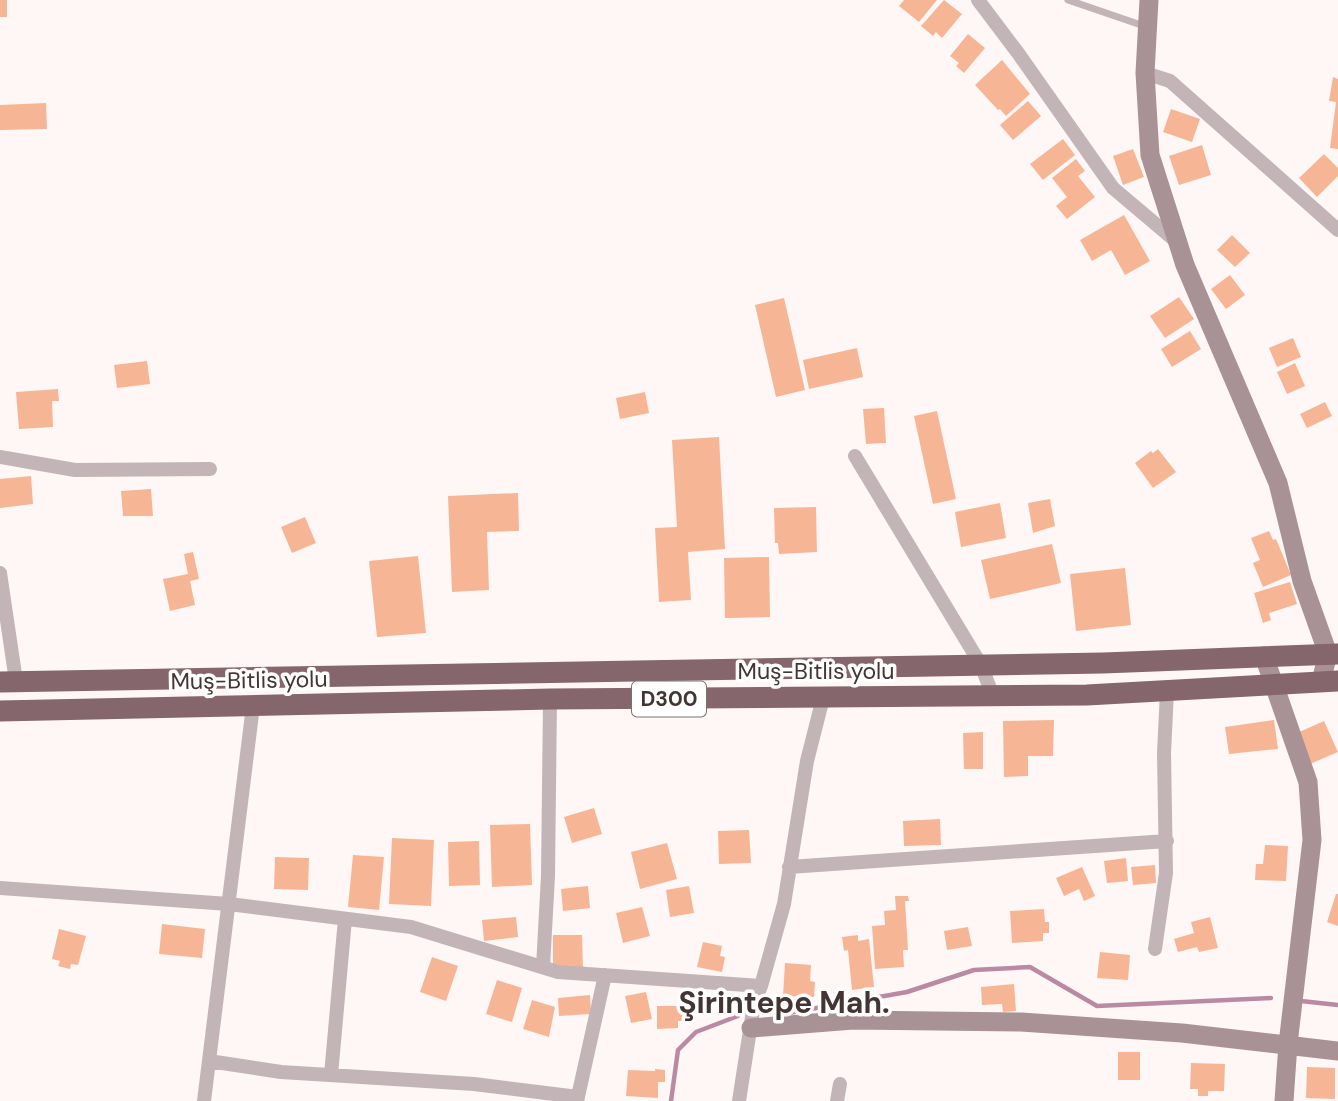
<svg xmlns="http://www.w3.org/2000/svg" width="1338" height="1101" viewBox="0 0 1338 1101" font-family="'DM Sans',sans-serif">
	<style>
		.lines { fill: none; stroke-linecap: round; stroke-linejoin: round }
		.stream { stroke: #ba8aa3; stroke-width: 4.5 }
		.building { fill: #f6b696 }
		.lane { stroke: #c3b4b7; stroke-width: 7 }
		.street { stroke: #c3b4b7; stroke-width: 14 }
		.secondary { stroke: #a89296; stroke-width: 19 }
		.highway { stroke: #84666c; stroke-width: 21 }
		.labels { text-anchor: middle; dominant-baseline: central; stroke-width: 7; stroke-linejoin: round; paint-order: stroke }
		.shield { fill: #fff; stroke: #7b7270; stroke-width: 2 }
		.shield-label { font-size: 21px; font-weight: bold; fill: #433533 }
		.street-label { font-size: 23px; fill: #433533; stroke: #fff }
		.district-label { font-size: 30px; font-weight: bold; fill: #433533; stroke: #fff }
	</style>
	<rect width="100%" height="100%" fill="#fef7f6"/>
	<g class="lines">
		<path class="stream" d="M1301,1001L1338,1005
			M777,1015L907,992L974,970L1030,967L1097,1006L1271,998
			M671,1101L678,1050L696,1032L738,1016"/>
	</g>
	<path class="building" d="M0,0H7V17H0Z
		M904,0H937L919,22L899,6Z
		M944,0L962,14L942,38L936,32L933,36L921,26Z
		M968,34L985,48L964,73L956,66L959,63L950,56Z
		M1002,60L1030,94L1006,116L1000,109L998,110L975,85Z
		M1333,77L1338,79V149L1330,148L1336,102L1329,101Z
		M1028,101L1041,116L1013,140L1000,125Z
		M46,103L47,129L0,130V105Z
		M1171,109L1200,119L1192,142L1163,132Z
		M1063,139L1075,155L1043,180L1030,164Z
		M1202,145L1211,175L1179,185L1169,156Z
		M1133,149L1144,177L1123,185L1113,156Z
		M1324,154L1338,168V176L1317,197L1299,178Z
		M1076,159L1085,171L1078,176L1095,197L1067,219L1056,206L1067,197L1052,178Z
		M1124,215L1150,261L1125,275L1111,250L1092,261L1080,240Z
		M1232,235L1250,253L1235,267L1217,250Z
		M1230,275L1245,295L1226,309L1211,289Z
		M1179,297L1194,319L1165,338L1150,316Z
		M784,298L805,390L776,397L755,305Z
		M1190,331L1201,349L1172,367L1161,349Z
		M1293,338L1301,357L1277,367L1269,348Z
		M857,348L863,377L809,389L803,360Z
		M147,361L150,384L117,388L114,365Z
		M1295,363L1305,386L1287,394L1277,372Z
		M58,389L59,401H52L53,427L19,429L16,392Z
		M645,392L649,413L620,419L616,398Z
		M1325,402L1332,416L1307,428L1300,414Z
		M884,408L886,443L866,444L863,409Z
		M937,411L956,499L933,504L914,416Z
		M719,437L725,549L688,552L691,600L659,602L655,528L677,527L672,440Z
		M1158,449L1176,472L1153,488L1135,463L1151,451L1153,453Z
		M31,476L33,504L0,508V479Z
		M151,489L153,516H123L121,491Z
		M518,493L519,531L487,532L489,590L452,592L448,496Z
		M1050,499L1055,526L1033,533L1028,503Z
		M1000,503L1006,538L961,547L955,512Z
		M816,507L817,552L779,554L778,543H775L774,508Z
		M305,517L316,543L292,553L281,527Z
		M1269,531L1273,540L1276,539L1291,575L1263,587L1253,563L1260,560L1251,538Z
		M1052,544L1061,583L990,599L981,560Z
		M193,552L199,579L190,581L195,605L170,611L163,579L188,574L184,554Z
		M418,556L426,633L377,637L369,561Z
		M769,557L770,617L725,618L724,558Z
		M1125,568L1131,625L1076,631L1070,574Z
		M1290,582L1297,604L1269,613L1271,620L1263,623L1254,593Z
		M1054,720L1053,756H1028V776L1004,777L1003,721Z
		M1274,720L1278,749L1229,754L1225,727Z
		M1324,721L1338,752L1310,764L1297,733Z
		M983,732V769H964L963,733Z
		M594,808L602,834L572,843L564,817Z
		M940,819L941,845L904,846L903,821Z
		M530,824L532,885L492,887L490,825Z
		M749,830L751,863L719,864L718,831Z
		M392,838L434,840L431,906L389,904Z
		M479,841L480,885L449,886L448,842Z
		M667,843L677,879L640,889L631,852Z
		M1265,845L1288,846L1286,881L1255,880L1256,864H1263Z
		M353,855L384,857L379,910L348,907Z
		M275,857L309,858L308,890L274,889Z
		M1126,858L1128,881L1107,883L1104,861Z
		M1155,865L1156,883L1133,885L1131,867Z
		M1082,867L1095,896L1084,901L1079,889L1064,896L1056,878Z
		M588,886L590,908L563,911L561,889Z
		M689,886L694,913L670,917L666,890Z
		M1336,894H1338V926L1327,922Z
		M895,896H908L909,901H905L908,950H903L904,967L875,969L872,926L885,925L884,911L896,910Z
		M642,907L650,936L623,943L616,913Z
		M1044,909L1045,922H1049V933H1043V941L1012,943L1010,911Z
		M516,917L518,937L484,941L482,920Z
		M1210,917L1218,948L1199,952L1197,947L1178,952L1174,939L1194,933L1191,922Z
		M162,924L205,929L202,958L159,954Z
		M968,927L972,946L947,950L944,931Z
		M59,929L86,936L78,965L71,964L70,969L58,966L60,961L52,959Z
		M553,935H582L583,968H553Z
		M858,935V941L869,939L874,987L852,990L848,950L844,951L842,937Z
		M703,942L722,946L720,956L725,957L722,972L697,967Z
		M1100,952L1130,955L1128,980L1097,978Z
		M432,957L458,966L446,1001L420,992Z
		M785,963L811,965L810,981L815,982L814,997L783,996Z
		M497,980L522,988L512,1022L486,1014Z
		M1014,984L1016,1011L1003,1012L1002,1004L982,1005L981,987Z
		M646,992L652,1019L631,1023L625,996Z
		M590,995L591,1014L559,1016L558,998Z
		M532,1000L555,1007L549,1037L523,1029Z
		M657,1006H686V1021H678V1028L657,1029Z
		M1118,1052H1140V1080H1118Z
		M1191,1063L1225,1064L1224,1091H1208V1096H1198V1089H1190Z
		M1307,1067L1335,1068V1099L1306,1098Z
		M655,1069L665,1070V1082H658V1098L626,1096L628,1070L655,1071Z"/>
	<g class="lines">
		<path class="lane" d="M1068,0L1147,27"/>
		<path class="street" d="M978,0L1018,53L1113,188L1178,243
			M1145,73L1170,81L1338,230
			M855,456L981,665L993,696
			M0,457L75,470L210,469
			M0,573L16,681
			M789,867L1167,841
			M0,888L229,904L411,927L558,972L761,986
			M1155,949L1166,873L1164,753L1167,691
			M543,967L548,876L550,699
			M209,1061L281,1072L474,1084L578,1097
			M331,1075L345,919
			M204,1101L253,706
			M577,1101L605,975
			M739,1101L754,1004L761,986L784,904L807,761L823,698
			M837,1101L840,1084"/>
		<path class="secondary" d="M1149,0L1145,73L1150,155L1185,265L1278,483L1302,581L1328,654L1321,681
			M1264,656L1308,782L1312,840L1288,1044L1284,1101
			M751,1028L853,1020L1021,1022L1182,1033L1338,1051"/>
		<path class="highway" d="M0,682L1103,663L1338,654
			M0,711L550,699L1087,695L1338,681"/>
	</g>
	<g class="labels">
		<rect class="shield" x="632" y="681.5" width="74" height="35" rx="5"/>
		<g class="shield-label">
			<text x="669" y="699">D300</text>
		</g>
		<g class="street-label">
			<text x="816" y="671">Muş-Bitlis yolu</text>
			<text transform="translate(249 680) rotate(-1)">Muş-Bitlis yolu</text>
		</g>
		<g class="district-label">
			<text x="784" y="1002">Şirintepe Mah.</text>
		</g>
	</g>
</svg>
